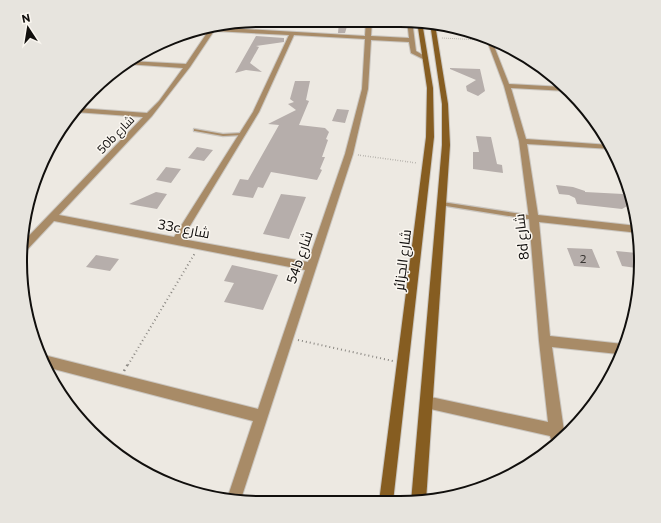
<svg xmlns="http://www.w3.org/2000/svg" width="661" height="523" viewBox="0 0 661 523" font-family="Commissioner,Cairo,sans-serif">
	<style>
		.building { fill: #b6aeab }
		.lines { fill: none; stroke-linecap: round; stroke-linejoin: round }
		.service-casing { stroke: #cac6c0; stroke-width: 2.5 }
		.minor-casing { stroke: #cac6c0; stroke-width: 2 }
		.secondary-casing { stroke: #cac6c0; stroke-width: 2 }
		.path-far3 { stroke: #8a8782; stroke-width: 1; stroke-dasharray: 0.5 1.5; stroke-linecap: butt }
		.path-far2 { stroke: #8a8782; stroke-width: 1.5; stroke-dasharray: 0.5 2; stroke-linecap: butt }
		.path-far1 { stroke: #8a8782; stroke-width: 2; stroke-dasharray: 1 3; stroke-linecap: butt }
		.path { stroke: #8a8782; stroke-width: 2.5; stroke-dasharray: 1.5 4; stroke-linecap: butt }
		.service { fill: #a88b67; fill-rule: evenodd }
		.minor { fill: #a88b67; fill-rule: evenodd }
		.secondary { fill: #865d21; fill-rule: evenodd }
		.labels { text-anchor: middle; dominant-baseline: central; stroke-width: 3; stroke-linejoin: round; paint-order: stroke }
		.far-street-label { font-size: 12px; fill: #110f0d; stroke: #faf6f0 }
		.number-label { font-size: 12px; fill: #3a3734 }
		.street-label { font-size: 14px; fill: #110f0d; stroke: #faf6f0 }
		.rim { fill: none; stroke: #110f0d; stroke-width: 2 }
	</style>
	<rect width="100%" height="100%" fill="#ede9e2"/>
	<path class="building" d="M339,22L348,23L345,33H338Z
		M256,36L284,38V42L256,46L259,47L250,63L262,72L246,70L235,73Z
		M450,68L480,69L485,91L478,96L467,91L466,86L476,80L450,69Z
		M295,81H310L306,100L309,101L299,125L325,128L329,132L326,139L328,140L322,157H325L320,169L322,170L317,180L271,172L263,188L258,187L253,198L232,195L240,179L248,180L279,125L268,124L296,110L288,104L294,102L290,99Z
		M337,109L349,110L345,123L332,121Z
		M476,136L491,137L497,164L502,165L503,173L473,169V152H479Z
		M197,147L213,150L204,161L188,158Z
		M166,167L181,169L171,183L156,180Z
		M556,185L573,187L585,191V192L623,194L629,205L622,209L577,204L575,198L569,195L559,194Z
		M156,192L167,194L157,209L129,204Z
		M281,194L306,197L289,239L263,234Z
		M567,248L592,249L600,268L574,266Z
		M616,251L637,253L636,268L622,266Z
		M96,255L119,259L110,271L86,267Z
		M232,265L278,275L263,310L224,302L234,283L224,281Z"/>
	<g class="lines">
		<defs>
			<path id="service" d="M194,129L223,134L243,133L245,134L243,135L223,136L195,131H194Z
				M442,202L534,216L537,218L534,220L440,205V204Z"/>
			<path id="minor" d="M366,20H372L371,36L409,38L407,20H412L416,51L428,58L423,59L411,53L409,42L371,40L368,89L353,154L241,499H227L253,421L46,367L42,356L44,355L258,409L305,270L54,221L25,252L22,253L23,242L143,117L75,112L77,108L147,113L159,101L183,68L126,64L129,61L186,64L211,27L365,36ZM214,31L289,35L253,112L174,237L59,215L152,116L190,67ZM294,35L365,39L362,89L345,154L308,262L182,239L259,112Z
				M486,38L492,41L509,84L564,87L567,91L511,88L526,139L610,145L612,149L527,144L538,215L638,226L639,233L539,222L550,336L623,344L618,354L552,347L564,431L552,443L550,436L426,408L421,407L420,402L421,397L426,396L548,422L539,341L529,218L519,141L504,86Z"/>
			<path id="secondary" d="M417,21L422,22L433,88L434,137L393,502H379L426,137L427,88Z
				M430,23L435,24L448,104L450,145L426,501L411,502L442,145V104Z"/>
		</defs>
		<use href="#service" class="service-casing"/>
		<use href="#minor" class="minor-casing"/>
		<use href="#secondary" class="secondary-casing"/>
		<path class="path-far3" d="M442,38L481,40"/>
		<path class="path-far2" d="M358,155L417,163"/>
		<path class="path-far1" d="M298,340L393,361
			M128,365L195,253"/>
		<path class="path" d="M124,371L128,364"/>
		<use href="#service" class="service"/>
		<use href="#minor" class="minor"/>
		<use href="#secondary" class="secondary"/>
	</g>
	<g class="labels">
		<g class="far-street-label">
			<text transform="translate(115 134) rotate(-46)">50b شارع</text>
		</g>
		<g class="number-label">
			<text x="583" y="258">2</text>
		</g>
		<g class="street-label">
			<text transform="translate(184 228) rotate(11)">33c شارع</text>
			<text transform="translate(521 237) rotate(-96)">8d شارع</text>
			<text transform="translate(299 257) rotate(-71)">54b شارع</text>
			<text transform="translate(402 260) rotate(-83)">شارع الجزائر</text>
		</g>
	</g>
	<path d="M0 0H661V523H0ZM261 27H400A234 234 0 0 1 634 261V262A234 234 0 0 1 400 496H261A234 234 0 0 1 27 262V261A234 234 0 0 1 261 27Z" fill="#e7e4de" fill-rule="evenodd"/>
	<path class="rim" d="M261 27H400A234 234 0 0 1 634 261V262A234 234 0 0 1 400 496H261A234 234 0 0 1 27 262V261A234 234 0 0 1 261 27Z"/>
	<g transform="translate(28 28) rotate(348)" stroke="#faf6f0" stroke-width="3" paint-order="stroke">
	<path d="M0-3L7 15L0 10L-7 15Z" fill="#110f0d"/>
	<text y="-6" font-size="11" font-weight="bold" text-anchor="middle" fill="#110f0d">N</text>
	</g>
</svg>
